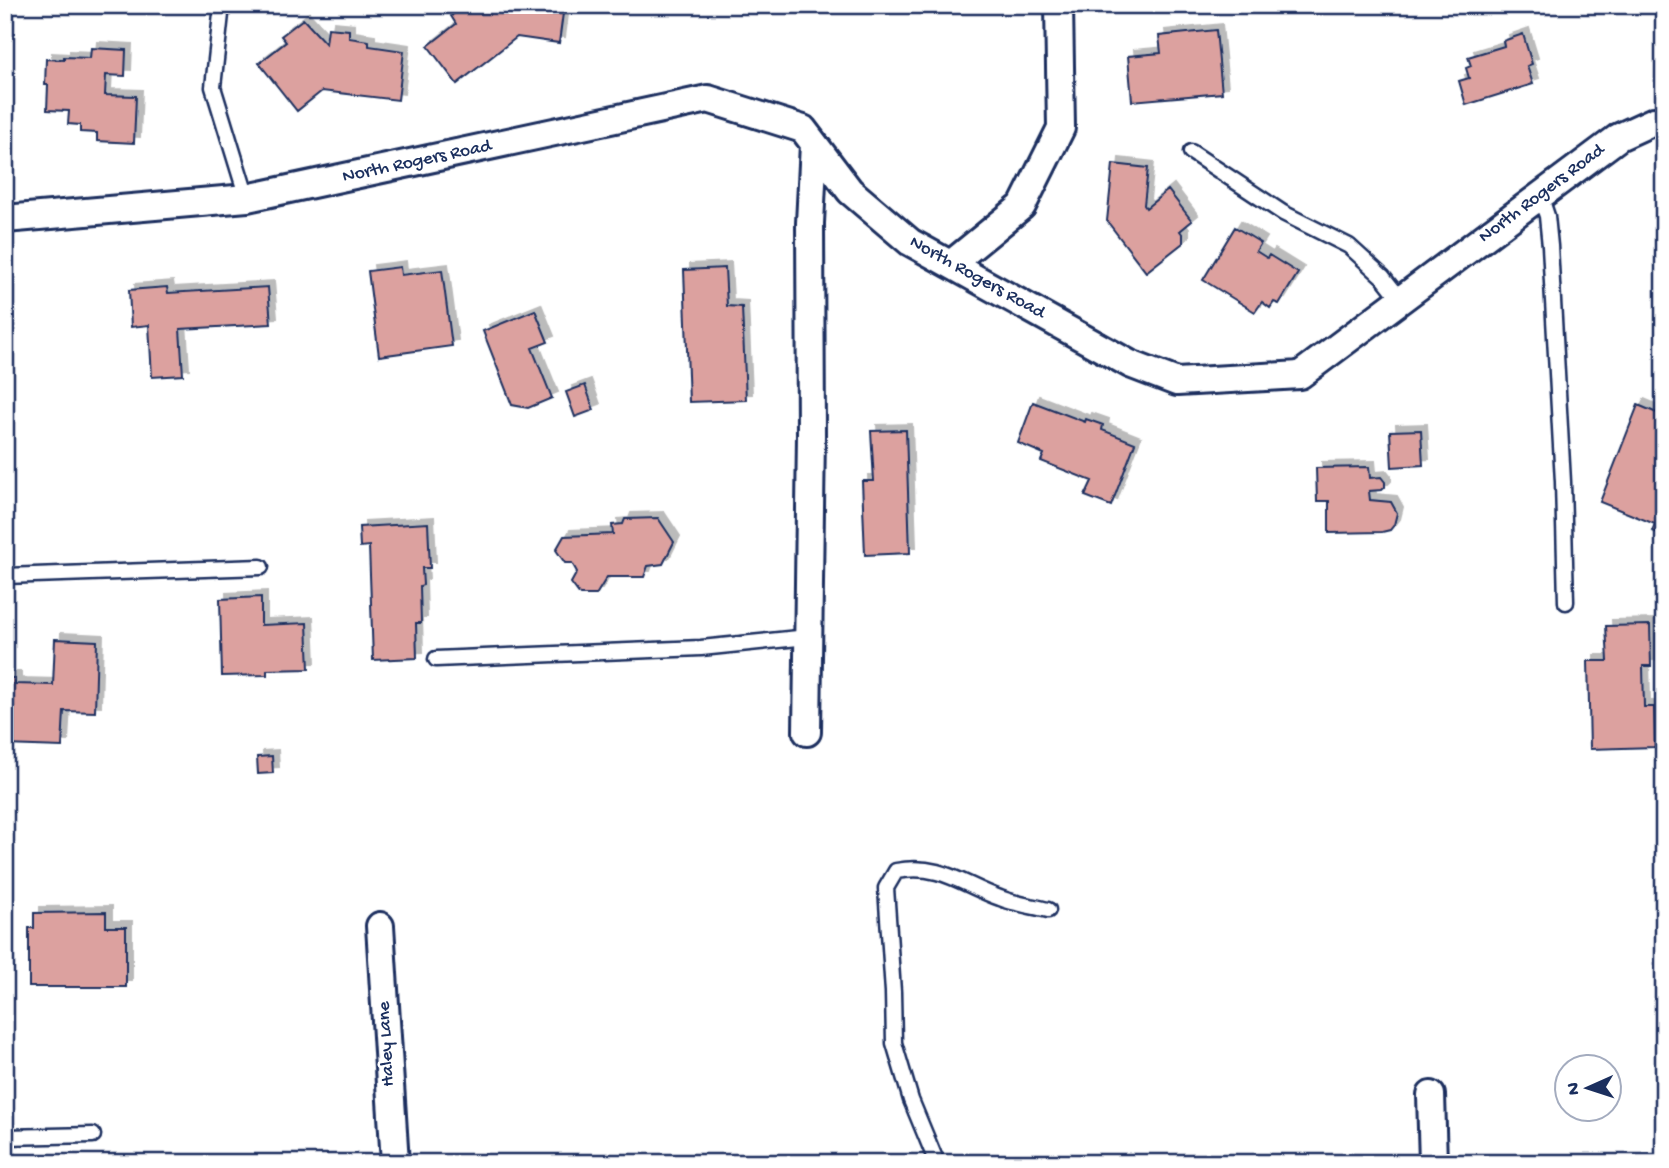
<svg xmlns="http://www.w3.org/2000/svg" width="1669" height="1168" viewBox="0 0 1669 1168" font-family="'Gochi Hand',sans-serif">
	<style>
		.building { fill: #dca19f; stroke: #1b2f5e; stroke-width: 2; filter: url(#shadow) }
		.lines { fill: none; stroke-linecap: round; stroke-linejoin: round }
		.lane-casing { stroke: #1b2f5e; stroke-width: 19 }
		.street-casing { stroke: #1b2f5e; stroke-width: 32 }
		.lane { stroke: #fff; stroke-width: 14 }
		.street { stroke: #fff; stroke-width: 26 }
		.labels { text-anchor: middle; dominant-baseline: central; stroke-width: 5; stroke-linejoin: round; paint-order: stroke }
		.street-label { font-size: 19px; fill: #1b2f5e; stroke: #fff }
	</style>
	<defs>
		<filter id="shadow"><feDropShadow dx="6" dy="-6" stdDeviation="0" flood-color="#0004"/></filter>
	</defs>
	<rect width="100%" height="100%" fill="#fff"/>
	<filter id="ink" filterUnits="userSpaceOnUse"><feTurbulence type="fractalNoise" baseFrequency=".0143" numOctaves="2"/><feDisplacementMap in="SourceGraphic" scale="14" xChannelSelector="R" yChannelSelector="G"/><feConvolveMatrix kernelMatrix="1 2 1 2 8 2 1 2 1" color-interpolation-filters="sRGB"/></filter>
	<g filter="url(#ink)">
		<path class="building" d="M464,5L564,6L559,43L517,37L457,84L428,46L456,24L451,16Z
			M303,19L326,44L328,28L349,30V38L369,41V46L404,51L398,100L322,91L297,111L259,63L286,42L281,36Z
			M1216,30L1222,93L1132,101L1128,56L1161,53L1159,36Z
			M1523,34L1532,64L1527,66L1533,84L1466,105L1459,81L1469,78L1466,68L1471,66L1468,57L1504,46L1503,41Z
			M91,48L126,50L125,76L106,75L105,95L136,96L134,143L97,141V133L80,132V125L68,124L69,111L47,110L48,85H45L46,59L64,60V57L90,58Z
			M1113,164L1148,168L1144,205L1146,208L1168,190L1192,221L1180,231L1183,235V243L1146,272L1107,221Z
			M1235,227L1261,243L1256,251L1267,258L1269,255L1298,273L1279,304L1274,302L1270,308L1262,302L1255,312L1203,280Z
			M400,267L401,275L442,270L452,346L379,356L368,271Z
			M725,268L727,306L742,307L746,400L689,402L684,270Z
			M167,287L168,293L268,287L271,324L180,329L183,375L152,377L149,325L131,327L129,290Z
			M535,310L548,342L532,348L552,398L528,408L512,405L483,331Z
			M585,385L594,410L575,417L566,392Z
			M1033,402L1085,422L1086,419L1103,425L1102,430L1135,443L1111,506L1085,496L1092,481L1041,461L1044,454L1018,443Z
			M1638,405L1664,416V535L1652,531L1655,524L1600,502Z
			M906,430L910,553L865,555L862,481H874L871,431Z
			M1421,430L1423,465L1392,467L1390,431Z
			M1369,467L1370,478L1381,477L1385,482V487L1382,490L1369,491L1370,500L1391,502L1397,513L1394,525L1390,530L1382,532L1329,533V501H1317L1316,468Z
			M658,518L674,542L663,564L648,566L644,577H607L596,595H580L571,583L577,572L572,563H565L556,550L564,536L613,534L612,525L623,524L625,519Z
			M428,523L430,568H422L423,585L420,586L421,623H416L417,658L373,660L369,546L360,547L359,527Z
			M261,597V625L307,623L309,669L267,670V675L222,676L220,599Z
			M1650,625L1651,666H1643L1644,707H1654L1655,747L1590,749L1588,661H1608L1606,626Z
			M55,639L97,641L95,712L64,711L62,747L5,745V678H15V684L53,685Z
			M272,756L273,773L258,774L257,757Z
			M106,912V927H126V987H29V928H34V913Z"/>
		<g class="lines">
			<defs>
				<path id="lane" d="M222,5L213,87L247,198
					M1191,152L1283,213L1349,246L1383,277L1401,300
					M1540,195L1547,216L1550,246L1563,482L1566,602
					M5,576L261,567
					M436,659L701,648L808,637
					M5,1137L93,1135
					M937,1163L911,1100L894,1043L893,992L886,888L896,871C941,863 961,884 1000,898C1015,904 1032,906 1048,910"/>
				<path id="street" d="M5,219L247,198L708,99L803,129L850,191L910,242L1130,364L1177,382L1300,375L1619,137L1654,121H1664
					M951,264L1022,206L1061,128L1059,5
					M807,732L811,435L810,223L814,144
					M380,926L395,1163
					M1431,1095L1433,1163"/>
			</defs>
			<use href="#lane" class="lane-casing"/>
			<use href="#street" class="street-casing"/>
			<use href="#lane" class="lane"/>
			<use href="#street" class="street"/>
		</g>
	</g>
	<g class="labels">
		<g class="street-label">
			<text transform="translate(417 162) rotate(-12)">North Rogers Road</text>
			<text transform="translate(1542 194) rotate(-37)">North Rogers Road</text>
			<text transform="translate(977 278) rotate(29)">North Rogers Road</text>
			<text transform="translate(387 1044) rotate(-93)">Haley Lane</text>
		</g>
	</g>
	<rect width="1669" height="1168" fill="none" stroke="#fff" stroke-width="28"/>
	<rect x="14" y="14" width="1641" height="1140" fill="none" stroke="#1b2f5e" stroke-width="2.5" filter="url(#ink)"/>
	<g transform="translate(1588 1088) rotate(267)"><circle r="33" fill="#ffffff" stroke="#a4acbf" stroke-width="2"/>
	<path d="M0-5L12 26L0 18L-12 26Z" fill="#1b2f5e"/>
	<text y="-10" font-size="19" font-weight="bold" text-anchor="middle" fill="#1b2f5e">N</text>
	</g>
</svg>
